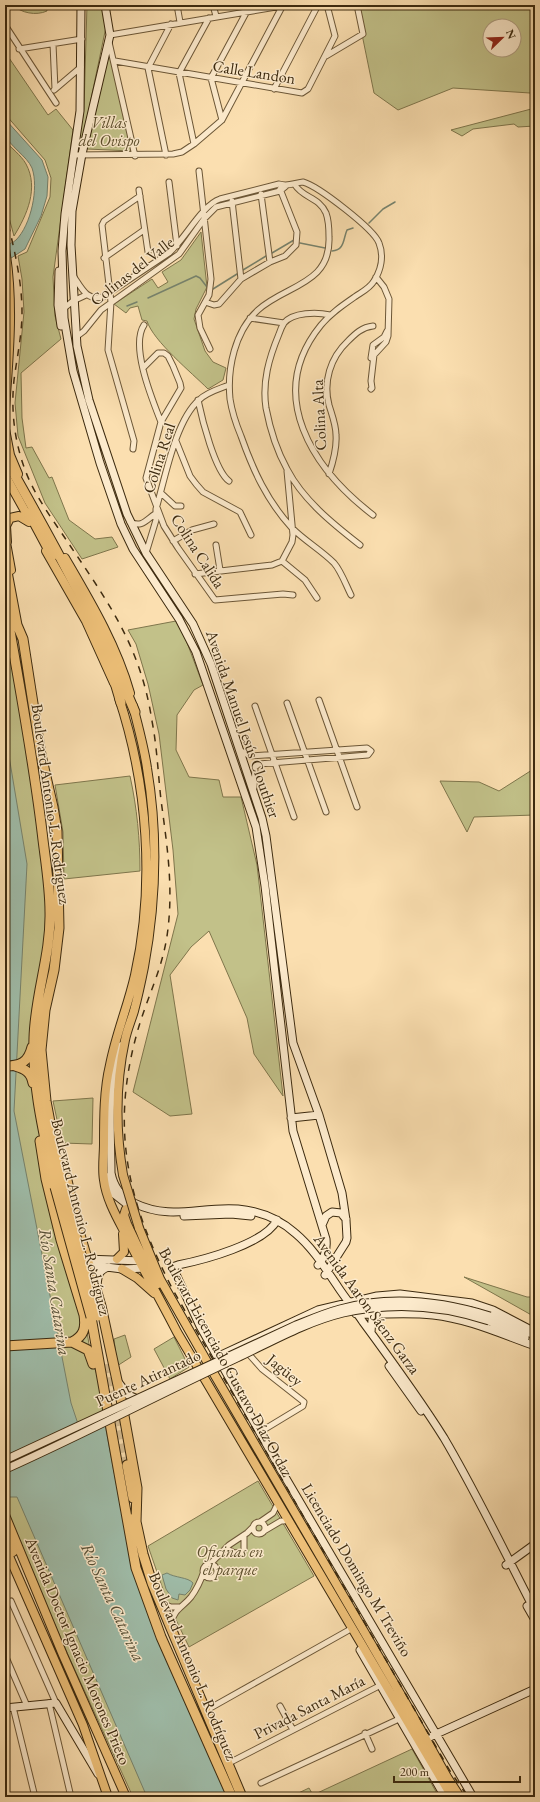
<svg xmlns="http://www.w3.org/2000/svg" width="540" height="1802" viewBox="0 0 540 1802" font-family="'EB Garamond',serif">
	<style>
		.green { fill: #c2c189; stroke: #7f764c; fill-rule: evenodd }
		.water { fill: #9fbdaa; stroke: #77826c }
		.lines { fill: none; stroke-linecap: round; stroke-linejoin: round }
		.stream { stroke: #77826c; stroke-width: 1.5 }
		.highway-tunnel { stroke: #d5bb90; stroke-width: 9; stroke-dasharray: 9 4.5; stroke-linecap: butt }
		.street-casing { stroke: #6c5737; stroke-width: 7 }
		.secondary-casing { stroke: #3c2a0f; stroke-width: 9 }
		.primary-casing { stroke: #3c2a0f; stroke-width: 10 }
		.highway-casing { stroke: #3c2a0f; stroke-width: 11 }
		.street { stroke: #fceacc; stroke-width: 5 }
		.secondary { stroke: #fceacc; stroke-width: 7 }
		.primary { stroke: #eec078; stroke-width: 8 }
		.highway { stroke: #eec078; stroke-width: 9 }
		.rail { stroke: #3c2a0f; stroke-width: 1.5; stroke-dasharray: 7 7; stroke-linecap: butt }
		.secondary-bridge-casing { stroke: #3c2a0f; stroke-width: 9; stroke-linecap: butt }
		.primary-bridge-casing { stroke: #3c2a0f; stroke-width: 10; stroke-linecap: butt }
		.highway-bridge-casing { stroke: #3c2a0f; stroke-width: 11; stroke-linecap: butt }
		.secondary-bridge { stroke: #fceacc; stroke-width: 7 }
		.primary-bridge { stroke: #eec078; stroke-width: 8 }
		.highway-bridge { stroke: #eec078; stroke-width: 9 }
		.labels { text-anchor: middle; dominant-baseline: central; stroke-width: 3; stroke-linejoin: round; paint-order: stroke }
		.street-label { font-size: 16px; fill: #3c2a0f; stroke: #fceacc }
		.park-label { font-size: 16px; font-style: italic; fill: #5e502e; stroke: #fceacc }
		.water-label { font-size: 17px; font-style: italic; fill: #554f36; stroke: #fceacc }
	</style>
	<rect width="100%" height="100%" fill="#fbdfb0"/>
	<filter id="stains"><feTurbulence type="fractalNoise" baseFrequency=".005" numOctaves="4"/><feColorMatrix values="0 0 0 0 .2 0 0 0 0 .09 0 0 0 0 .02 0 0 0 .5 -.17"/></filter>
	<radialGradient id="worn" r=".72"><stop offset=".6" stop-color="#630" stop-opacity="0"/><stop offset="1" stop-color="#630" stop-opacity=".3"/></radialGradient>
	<path class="green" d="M13,5H46L47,11C36,16 21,13 13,5Z
		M87,5H103L107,22L80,152H77L84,109Z
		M356,5H535V99L530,93L453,88L398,110L374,93ZM490,26H514V50H490Z
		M110,49L132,151L87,149Z
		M5,52L48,115L56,109L73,130L53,277L55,316L61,339L21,373L22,418L26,448L32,447L49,478L52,477L69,520L95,539L112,537L118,547L82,559L45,503L18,436L15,403L24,312L22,279L18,256L27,252L50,197L51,178L45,160L5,114Z
		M535,108V126L518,127L514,124L473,129L462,136L451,130Z
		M5,141C11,148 21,155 26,164C39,188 27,215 14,236L5,203Z
		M201,232L207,287L196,309L194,319L205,351L213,362L226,368L223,380L208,389C192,373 153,341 147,321L142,320L138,306L130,308L126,313L114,304L152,279L158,288L168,282L162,272L181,260Z
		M5,597L41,822L50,927L34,1014L90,1350L100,1386L134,1564L230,1797H133L69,1657L5,1510Z
		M176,621L186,640L203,685L194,690L177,715L176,750L189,777L219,780L223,797H241L257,865L283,1096L254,1054L247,1018L209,931L191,947L170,975L192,1114L170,1116L133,1092L178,914L173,850L159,734L148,684L136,644L128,630Z
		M535,748V815L474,817L467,832L440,781L479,782L499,791L532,770Z
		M130,776C137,808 140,839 140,871L64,879L63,832L55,785Z
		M93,1098L92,1144L62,1143L53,1101Z
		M464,1277L527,1297H535V1317Z
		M125,1335L131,1357L117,1366L114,1339Z
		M174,1337L189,1367L170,1379L154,1349Z
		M258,1481L314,1576L189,1647L167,1601L148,1546Z
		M412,1749L439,1797H290L309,1788L313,1795Z"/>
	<path class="water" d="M5,119L42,160L48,177L47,196L41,216L25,249L5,262V246C8,244 13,243 16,240C31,225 39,188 32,168C27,156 9,146 5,134C4,130 5,123 5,119Z
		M5,732L27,864L14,1111L71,1403L80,1430L104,1419L129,1551L228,1797H147L17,1497H7L5,1489V1465L9,1463L5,1453Z
		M167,1573C175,1578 188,1577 193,1583L190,1590L185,1595L179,1594L178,1600L172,1598L166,1589L162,1575Z"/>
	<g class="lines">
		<path class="stream" d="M369,223L383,209L395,202
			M300,243L325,248
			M332,251C345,250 343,239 347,230L353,228
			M272,253L294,240
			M243,270L266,256
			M213,289L237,274
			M148,298L196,276L200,278L207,287
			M127,306L137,302"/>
		<path class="highway-tunnel" d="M107,1364L127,1465"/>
		<defs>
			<path id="street" d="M177,5L180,22
				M213,5L216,16
				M105,6L113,5
				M5,25L56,103
				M110,35L282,6
				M109,42L135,156
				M53,44L55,89
				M19,49L82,39
				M326,56L363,34L357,5
				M115,61L302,93L308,89L335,36L327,5
				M274,89L318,5
				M54,90L81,67
				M222,120L211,78L247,11L249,5
				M194,144L179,73L209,18
				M74,155L173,154L182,152L194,144L222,120L283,5
				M166,155L148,68L171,24
				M199,171L211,279L209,295L198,315L200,328L210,349
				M169,182L177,246
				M295,185C303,198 319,197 326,213C329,221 329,229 329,237C331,285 285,285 258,310C235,331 227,368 230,399C232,412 236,424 241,436C253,470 267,501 292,528C305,541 321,550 334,563C341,571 346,585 351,595
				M139,190L148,252
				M261,194L270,262
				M232,201L241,279
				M104,258L144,230
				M74,277C82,289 87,301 103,297L169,253C185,239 202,205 220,199L279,184C289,187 293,183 303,182C318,186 374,229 379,243C384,256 381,270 374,281C370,288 362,292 356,296C343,305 331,313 321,325C264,395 313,469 373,515
				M205,302L214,305L219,304L241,279L270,262L285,256L296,245L297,232L280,189
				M63,309L73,301L86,295
				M330,315C317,312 293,312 284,323C282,326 280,331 279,334C269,358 262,382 266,408C270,429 277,451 287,469C303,500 333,524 360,545
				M250,318L284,323
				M144,325C130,346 152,399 161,422
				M76,337L84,331L101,310L179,254L204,219L216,207L280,191L286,186
				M371,358L373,345L384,337L387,331
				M143,368L158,353H164L168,356L173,366L180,383L181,388L161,422L146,478L164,526L178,548L215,600L283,594L293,595
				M371,389L372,388L371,381L374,355L386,342L388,336L389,299L384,287L376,277
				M198,400C202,419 215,471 229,481
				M176,441L190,476L196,484L203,492L240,512L251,535
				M133,449L134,441L108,350L111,302L102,225L104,221L140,196
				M329,474C333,462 337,448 336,435C336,425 332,415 329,405C323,382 330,358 348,341C355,334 362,327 373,326
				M161,493L175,506H181
				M130,522C142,528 146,520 155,514
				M173,541L192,530L214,524
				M216,545L220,570
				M146,553L156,520V509C165,479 175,421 199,400C207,392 219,389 229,385
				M282,561L305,580L317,598
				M195,574L272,565L282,561L292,542L293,535L287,471
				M319,700L357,807
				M287,703L326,812
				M255,706L294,817
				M241,751L250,756L367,748L371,751L368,755L259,764L255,767L254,788
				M246,1351L262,1369L304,1402L303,1406L260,1432
				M260,1522L273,1513L276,1507
				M253 1528a6 6 0 1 1 12 0a6 6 0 1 1-12 0Z
				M264,1531L281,1521H284
				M226,1548L234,1553L243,1552L244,1549V1535
				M210,1564L229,1545L247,1533L253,1527
				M203 1571a7 7 0 1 1 14 0a7 7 0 1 1-14 0Z
				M11,1601L56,1703
				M161,1603L171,1607H179
				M171,1624C173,1610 183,1607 191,1597C197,1589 201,1580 204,1571
				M5,1655L27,1706
				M49,1703L71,1797
				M280,1706L293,1730
				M13,1707L35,1797
				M205,1711L349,1630
				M365,1733L372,1749
				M227,1764L381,1685
				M261,1783L399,1719
				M5,1787L6,1797"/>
			<path id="secondary" d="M81,5L80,111L65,214L62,251L64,318L73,371L100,463L121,524L133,549L179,619L196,652L256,827L265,886L293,1131L326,1239C327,1249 325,1258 318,1265
				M105,5L110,35L82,154L72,211L71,245L77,346L89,400L127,514L146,553L193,624L211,664L262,818L266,836L293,1043L319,1115L342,1193L346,1220L347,1238L346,1242L325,1275
				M59,271L58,305L61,326
				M121,1046C106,1077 111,1138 111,1173C114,1188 121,1196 134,1203C171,1221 200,1206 238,1209C259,1211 279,1219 295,1233C313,1248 325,1268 338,1287C346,1299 355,1310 363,1322C391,1360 419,1398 444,1438C477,1494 505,1553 535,1611
				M291,1118L319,1115
				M105,1176L114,1194L128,1205
				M184,1216L231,1214L251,1216
				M277,1220C265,1244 203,1260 178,1265L175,1266L174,1270L200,1326L281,1470L473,1797
				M322,1225L326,1216L332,1212L341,1213L346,1219
				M84,1259L143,1261
				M91,1265L122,1269L147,1268
				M97,1286C98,1276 98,1270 109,1267
				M356,1314C382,1315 407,1312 433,1315C469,1319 501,1334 535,1346
				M490,1316L529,1333
				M489,1321L525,1338
				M371,1332L372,1320L379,1314
				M218,1359L219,1356L318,1310L377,1296L400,1294L472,1303L493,1310L535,1332
				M389,1366L421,1411
				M119,1383L128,1395L140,1400
				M506,1565L535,1544
				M527,1606L535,1620
				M360,1650L445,1797
				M5,1708L56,1703L98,1774
				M421,1741L535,1689"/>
			<path id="primary" d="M5,249C14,302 9,355 5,408
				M5,429L10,455L18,474
				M5,475L30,520
				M5,537L11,570
				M7,542L6,526L10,518L19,516L29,522
				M46,551L86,621L114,683
				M65,558C90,601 116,644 130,693
				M119,698C148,786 155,885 135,975C128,1006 116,1034 110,1065C104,1090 104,1118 104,1144C104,1155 102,1169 104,1180C106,1197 115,1214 123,1229C140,1264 159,1297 177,1332L452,1797
				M123,1175C115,1128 115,1086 125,1040C127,1030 131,1021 134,1011C138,996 141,982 144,967C156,902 158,833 147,768C144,747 138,726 133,706
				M133,1207L126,1209L124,1215L127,1224L144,1260L158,1284
				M139,1228L160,1279L210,1367L412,1714L447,1777L460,1797
				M117,1259L124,1252L123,1234
				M122,1269L137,1278L154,1293
				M5,1515L63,1655L126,1797
				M5,1534L13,1552
				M5,1547L83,1725L108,1797"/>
			<path id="highway" d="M5,458C52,541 98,624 135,712
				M29,513L52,556
				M5,561L17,625L23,639L41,755L53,807L57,831L59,928L54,970L45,1010L41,1050L46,1101L62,1186
				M5,601C18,680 34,760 43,840C46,864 50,888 50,912C51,955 35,995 34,1038C32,1088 45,1138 55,1187
				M113,676L121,703
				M5,1066C20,1066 28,1063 32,1047
				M15,1066C25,1069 31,1072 33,1083
				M66,1176L78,1228L101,1306L121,1399L137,1488L136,1522
				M91,1317L136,1568L161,1637L232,1797
				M72,1342L88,1350L93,1364
				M5,1346L72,1342C84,1336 86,1328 84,1315L61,1240L46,1179L40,1141
				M127,1465L133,1498
				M135,1517L143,1554L152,1583L242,1797"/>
		</defs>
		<use href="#street" class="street-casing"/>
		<use href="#secondary" class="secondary-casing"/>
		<use href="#primary" class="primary-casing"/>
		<use href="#highway" class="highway-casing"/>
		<use href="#street" class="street"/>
		<use href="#secondary" class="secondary"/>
		<use href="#primary" class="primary"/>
		<use href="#highway" class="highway"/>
		<path class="rail" d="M5,211C13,244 22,279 22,312C22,335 17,357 14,380C11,409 14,437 23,464C33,495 54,521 71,547C111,606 141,649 152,721C157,747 158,773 161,800C167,845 174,889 167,936C162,970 146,1000 137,1033C110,1130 128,1203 173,1290L450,1771L468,1797"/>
		<defs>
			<path id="secondary-bridge" d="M5,1460L296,1325C311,1319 325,1313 340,1309C389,1295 442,1301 490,1316
				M6,1469C84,1434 160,1394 237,1358C271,1342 306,1322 343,1313C392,1302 441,1305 489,1321"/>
			<path id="primary-bridge" d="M123,1175L139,1228"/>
			<path id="highway-bridge" d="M62,1186L98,1316
				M55,1187L91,1317"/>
		</defs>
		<use href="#secondary-bridge" class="secondary-bridge-casing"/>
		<use href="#primary-bridge" class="primary-bridge-casing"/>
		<use href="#highway-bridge" class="highway-bridge-casing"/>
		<use href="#secondary-bridge" class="secondary-bridge"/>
		<use href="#primary-bridge" class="primary-bridge"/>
		<use href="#highway-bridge" class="highway-bridge"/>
	</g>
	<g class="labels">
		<g class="street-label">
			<text transform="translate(254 72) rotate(9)">Calle Landon</text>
			<text transform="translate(132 271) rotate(-38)">Colinas del Valle</text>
			<text transform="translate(319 415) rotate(-93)">Colina Alta</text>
			<text transform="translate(159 458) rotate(-72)">Colina Real</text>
			<text transform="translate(198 551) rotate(57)">Colina Calida</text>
			<text transform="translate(243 724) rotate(71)">Avenida Manuel Jesús Clouthier</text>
			<text transform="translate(51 804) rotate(82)">Boulevard Antonio L. Rodríguez</text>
			<text transform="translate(81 1217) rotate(76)">Boulevard Antonio L. Rodríguez</text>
			<text transform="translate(367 1304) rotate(54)">Avenida Aarón Sáenz Garza</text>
			<text transform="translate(226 1362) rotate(61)">Boulevard Licenciado Gustavo Díaz Ordaz</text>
			<text transform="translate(285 1370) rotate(39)">Jagüey</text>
			<text transform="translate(148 1378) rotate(-25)">Puente Atirantado</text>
			<text transform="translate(357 1570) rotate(59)">Licenciado Domingo M Treviño</text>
			<text transform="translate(78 1651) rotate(67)">Avenida Doctor Ignacio Morones Prieto</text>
			<text transform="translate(193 1666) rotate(67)">Boulevard Antonio L. Rodríguez</text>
			<text transform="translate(309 1707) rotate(-27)">Privada Santa María</text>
		</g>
		<g class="park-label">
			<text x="109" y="122">Villas<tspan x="109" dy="18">del Ovispo</tspan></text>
			<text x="230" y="1551">Oficinas en<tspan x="230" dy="18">el parque</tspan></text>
		</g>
		<g class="water-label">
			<text transform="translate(55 1292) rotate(81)">Río Santa Catarina</text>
			<text transform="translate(113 1602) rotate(65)">Río Santa Catarina</text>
		</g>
	</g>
	<rect width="540" height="1802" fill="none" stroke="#fbdfb0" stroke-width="20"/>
	<rect x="6" y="6" width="528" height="1790" fill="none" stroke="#3c2a0f" stroke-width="2"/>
	<rect x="10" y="10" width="520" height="1782" fill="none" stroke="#3c2a0f"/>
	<g transform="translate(502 38) rotate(67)"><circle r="19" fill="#fceacc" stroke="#af9d80"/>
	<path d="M0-3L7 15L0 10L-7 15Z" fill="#8f2418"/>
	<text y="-6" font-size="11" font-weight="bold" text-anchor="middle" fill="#3c2a0f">N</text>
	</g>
	<path d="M394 1776v6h126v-6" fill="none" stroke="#3c2a0f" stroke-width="2"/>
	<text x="400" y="1776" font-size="12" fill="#3c2a0f" stroke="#fceacc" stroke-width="3" paint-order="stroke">200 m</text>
	<rect width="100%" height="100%" filter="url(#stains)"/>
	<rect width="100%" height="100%" fill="url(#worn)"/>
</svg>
